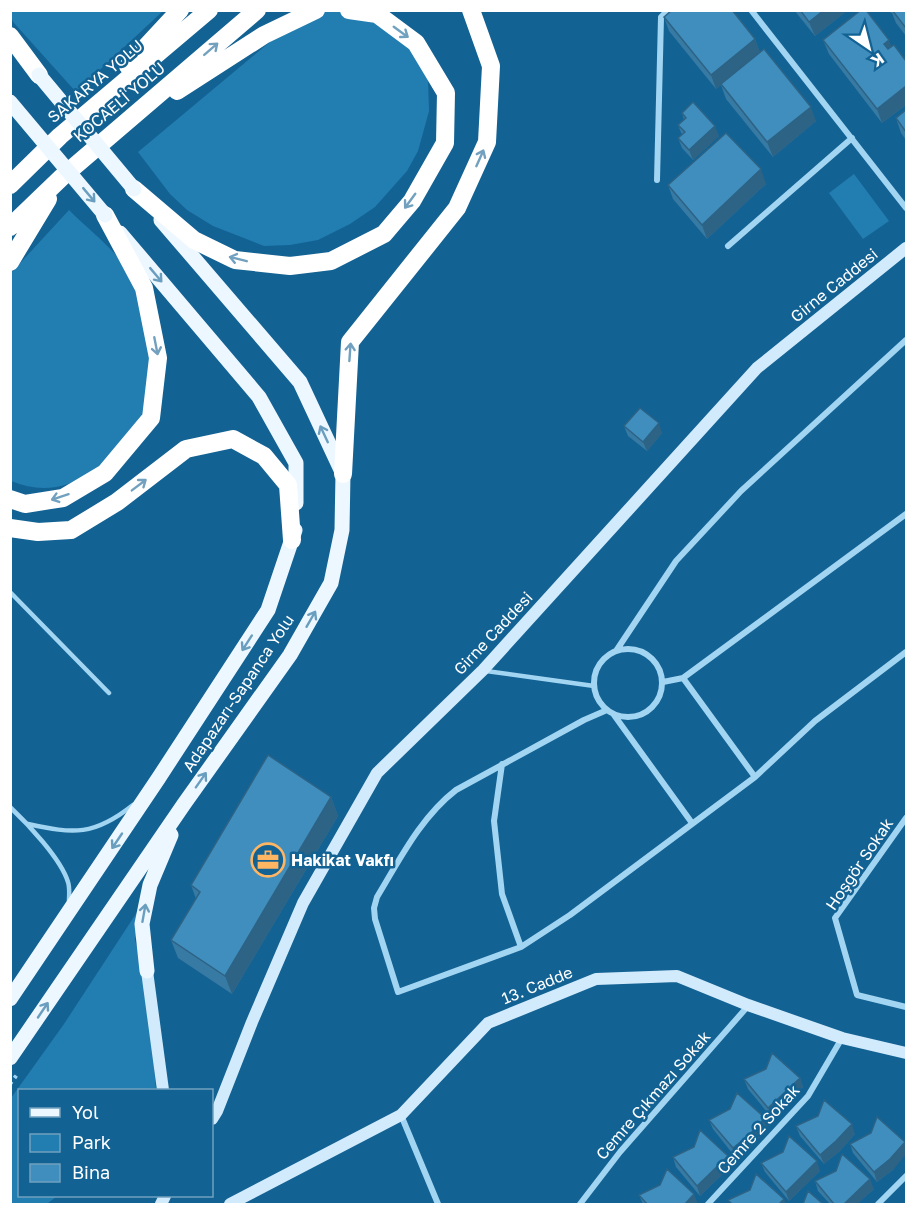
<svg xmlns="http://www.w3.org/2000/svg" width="917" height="1215" viewBox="0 0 917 1215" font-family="'Golos Text',sans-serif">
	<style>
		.green { fill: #227db1 }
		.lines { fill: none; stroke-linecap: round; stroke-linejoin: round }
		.path { stroke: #a2d5f2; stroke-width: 4; stroke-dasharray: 3 4.5; stroke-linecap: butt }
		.lane { stroke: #a2d5f2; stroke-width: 4.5 }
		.street { stroke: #a2d5f2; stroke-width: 6 }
		.secondary { stroke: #d1ebfc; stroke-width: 12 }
		.primary { stroke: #edf7ff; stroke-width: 15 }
		.highway { stroke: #fff; stroke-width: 18 }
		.primary-bridge { stroke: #edf7ff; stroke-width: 15 }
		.wall { fill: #377aa3 }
		.shaded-wall { fill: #2d6385 }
		.building { fill: #408ebe; stroke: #2d6385; stroke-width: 1.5 }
		.oneway { stroke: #71a1bf }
		.oneway2 { stroke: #6a9ebf }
		.labels { text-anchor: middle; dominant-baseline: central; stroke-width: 5; stroke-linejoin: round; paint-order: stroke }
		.street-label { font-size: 16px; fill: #fff; stroke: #136294 }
		.poi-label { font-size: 16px; font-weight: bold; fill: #fff; stroke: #136294; text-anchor: start }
	</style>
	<rect width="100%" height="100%" fill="#136294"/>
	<path class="green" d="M10,11L11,10L163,11L76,92L14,23L11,18Z
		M326,11H373L397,23L428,80L429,111L418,151L407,171L375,207L350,224L318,240L290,245L264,246L213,226L187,210L170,194L138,152L277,36Z
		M854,174L889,221L863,239L829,193Z
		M69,210C89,230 119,253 132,276C137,284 154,350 155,360C155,372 151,389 148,401C145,414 136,426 128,436C99,475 59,501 11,481V273Z
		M141,906L135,940L142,966L150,1020L156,1090H20V1196H57L47,1204H11V1098L64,1024Z"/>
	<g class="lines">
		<path class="path" d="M10,1084L19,1072"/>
		<path class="lane" d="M10,592L109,693
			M486,671L594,686
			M10,807C28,824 61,859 68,882C70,888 69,896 69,901
			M28,824C74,834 94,836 133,805"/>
		<path class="street" d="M751,10L906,208
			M657,180L661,17L668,10
			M728,246L852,138
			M594 683a34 34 0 1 1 68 0a34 34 0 1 1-68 0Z
			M616,651L676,561L741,491L906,340
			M683,678L755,777
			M663,682L683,678L906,514
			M607,710L584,720L456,790C421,817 400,859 377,897L374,908L375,919L398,992L521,947L570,915L755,777L815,721L906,652
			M614,715L692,823
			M502,764L494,821L502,894L521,947
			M906,818L835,918L857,995L906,1007
			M401,1115L438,1204
			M580,1204L620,1152L748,1006
			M708,1204L808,1096L842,1038
			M878,1204L906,1176"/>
		<path class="secondary" d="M147,971L163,1090
			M212,1119L217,1111L252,1022L303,903L377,773L483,670L757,368L906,248
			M161,1204L165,1196
			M230,1204L401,1115L488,1023L596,979L677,976L748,1005L842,1038L906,1053"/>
		<path class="primary" d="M120,233L259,397L296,463V503
			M147,971L142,924L150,885L171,835
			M10,999L158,779L268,610L295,530
			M10,1058L184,804L290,655L331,583L342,530L343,474L300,382L161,220"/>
		<path class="highway" d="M10,36L39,75
			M128,66L180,10
			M177,91L264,35L316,10
			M10,185L60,136L209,10
			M134,189L194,240L235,260L290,266L331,261L384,234L412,201L445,143L446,93L416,43L377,14L349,10
			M10,227L62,177L257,10
			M10,262L48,199
			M343,474L350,342L457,208L487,142L491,66L471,10
			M10,499L25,504L63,498L105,473L151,418L158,358L144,288L105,215
			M10,528L38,532L71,530L117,502L186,449L233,439L264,456L288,485L292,540"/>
		<path class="primary-bridge" d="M39,75L134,189
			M10,102L105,215"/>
	</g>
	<path class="wall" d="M794,10H848L815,36Z
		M889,10H906V36L896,23L892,13H891Z
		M664,17L755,39L760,53L816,121L773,157L726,99L721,85L716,89L669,31Z
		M823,40L891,46L906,61V105L882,123L829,54Z
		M906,110V140L901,133L896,118Z
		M682,113L719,136L693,160L682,148L678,138L682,135L678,125L684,120Z
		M766,184L707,239L673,199L668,185Z
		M624,426L662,433L647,451L628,436Z
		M331,797L338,816L232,994L178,958L171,940L196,899L191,885Z
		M800,1078L803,1087L772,1118L748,1089L744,1079Z
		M709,1120L768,1128L753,1145L736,1158L713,1129Z
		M796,1126L855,1134L840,1151L824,1164L800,1136Z
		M850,1144L894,1169L877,1182L853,1153Z
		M673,1157L732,1165L700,1196L676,1167Z
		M761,1163L820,1171L789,1201L765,1172Z
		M815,1181L874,1189L857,1204H830L818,1191Z
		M639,1195L698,1204H643Z"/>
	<path class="shaded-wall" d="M824,10H848L815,36L809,22Z
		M755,39L760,53L716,89L711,75Z
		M889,40L894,54L889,58L884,44Z
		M906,86V105L882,123L877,109Z
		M811,107L816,121L773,157L767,142Z
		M715,126L719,136L693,160L689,150Z
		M761,169L766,184L707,239L702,225Z
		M659,423L662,433L647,451L643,442Z
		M331,797L338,816L232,994L225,976Z
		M800,1078L803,1087L772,1118L768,1108Z
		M765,1118L768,1128L753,1145L736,1158L733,1148Z
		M852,1124L855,1134L840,1151L824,1164L820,1155Z
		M905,1142L906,1146V1154L894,1169L877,1182L874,1172Z
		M728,1156L732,1165L700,1196L697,1186Z
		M817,1161L820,1171L789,1201L786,1192Z
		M870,1179L874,1189L857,1204H844Z
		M694,1194L698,1204H685Z
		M784,1199L786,1204H779Z"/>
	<path class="building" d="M672,10H732L755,39L711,75L664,17Z
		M800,10H824L809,22Z
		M861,10H866L889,40L884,44L888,49L894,45L906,61V86L877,109L823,40Z
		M892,10H906V28Z
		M764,49L811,107L767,142L721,84Z
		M693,102L715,126L689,150L678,138L685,132L678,125L686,118L682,113Z
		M906,110V132L896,118Z
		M726,133L761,169L702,225L668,185Z
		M640,408L659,423L643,442L624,426Z
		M268,755L331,797L225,976L171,940L200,892L191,885Z
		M772,1053L800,1078L768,1108L744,1079L766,1069Z
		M737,1093L765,1118L749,1135L733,1148L709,1120L730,1109Z
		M824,1100L852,1124L836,1141L820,1155L796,1126L818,1116Z
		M877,1117L905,1142L890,1159L874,1172L850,1144L871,1133Z
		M700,1130L728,1156L697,1186L673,1157L694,1147Z
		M789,1136L817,1161L786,1192L761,1163L783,1152Z
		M842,1154L870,1179L844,1204H834L815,1181L836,1171Z
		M667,1169L694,1194L685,1204H647L639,1195L660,1185Z
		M756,1174L784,1199L779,1204H732L728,1200L750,1190Z
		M808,1191L823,1204H803Z"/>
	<defs><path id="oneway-shaft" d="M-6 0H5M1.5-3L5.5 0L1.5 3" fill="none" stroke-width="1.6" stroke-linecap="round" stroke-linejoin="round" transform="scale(1.5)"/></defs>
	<g class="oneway">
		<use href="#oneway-shaft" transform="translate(401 32) rotate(36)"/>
		<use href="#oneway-shaft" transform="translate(211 49) rotate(-41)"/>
		<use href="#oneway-shaft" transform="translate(480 158) rotate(-66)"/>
		<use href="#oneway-shaft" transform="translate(410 201) rotate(126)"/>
		<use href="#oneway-shaft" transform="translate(238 259) rotate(-166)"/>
		<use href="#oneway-shaft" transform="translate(156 346) rotate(79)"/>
		<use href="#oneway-shaft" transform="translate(350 352) rotate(-86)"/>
		<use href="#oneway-shaft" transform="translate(139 485) rotate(-37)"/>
		<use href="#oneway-shaft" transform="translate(60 497) rotate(162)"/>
	</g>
	<g class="oneway2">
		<use href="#oneway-shaft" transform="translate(89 195) rotate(50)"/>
		<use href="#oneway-shaft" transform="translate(156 275) rotate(50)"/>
		<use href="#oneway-shaft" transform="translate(324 434) rotate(-115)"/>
		<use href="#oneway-shaft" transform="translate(311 619) rotate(-60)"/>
		<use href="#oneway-shaft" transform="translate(247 643) rotate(123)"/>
		<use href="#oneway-shaft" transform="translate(201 780) rotate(-55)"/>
		<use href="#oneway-shaft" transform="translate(117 841) rotate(124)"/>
		<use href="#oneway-shaft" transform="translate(144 913) rotate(-80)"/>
		<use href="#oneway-shaft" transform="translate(43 1010) rotate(-56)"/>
	</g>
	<defs>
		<symbol id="office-ring" viewBox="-11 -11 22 22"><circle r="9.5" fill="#136294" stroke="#ffb663" stroke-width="1.5"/><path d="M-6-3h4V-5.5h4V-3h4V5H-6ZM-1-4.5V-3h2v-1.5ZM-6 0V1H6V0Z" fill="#ffb663"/></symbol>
	</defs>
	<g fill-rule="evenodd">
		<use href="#office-ring" x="249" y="841" width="38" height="38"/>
	</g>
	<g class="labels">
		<g class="street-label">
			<text transform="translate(95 81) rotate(-40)">SAKARYA YOLU</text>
			<text transform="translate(119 102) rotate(-40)">KOCAELİ YOLU</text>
			<text transform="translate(834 285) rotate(-39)">Girne Caddesi</text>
			<text transform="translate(493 633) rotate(-47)">Girne Caddesi</text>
			<text transform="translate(238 693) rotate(-56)">Adapazarı-Sapanca Yolu</text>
			<text transform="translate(859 864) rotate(-56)">Hoşgör Sokak</text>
			<text transform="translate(537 985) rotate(-22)">13. Cadde</text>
			<text transform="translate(653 1095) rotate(-49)">Cemre Çıkmazı Sokak</text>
			<text transform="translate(758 1129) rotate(-48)">Cemre 2 Sokak</text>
		</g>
		<g class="poi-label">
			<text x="291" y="860">Hakikat Vakfı</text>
		</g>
	</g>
	<rect width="917" height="1215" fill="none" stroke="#ffffff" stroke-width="24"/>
	<rect x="18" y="1089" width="195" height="108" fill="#136294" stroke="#71a1bf" stroke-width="1.5"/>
	<rect x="30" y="1108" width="30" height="9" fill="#edf7ff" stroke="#71a1bf" stroke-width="1.5"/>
	<text x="72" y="1119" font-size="18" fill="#ffffff">Yol</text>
	<rect x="30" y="1134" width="30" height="18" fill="#227db1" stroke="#71a1bf" stroke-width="1.5"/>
	<text x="72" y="1149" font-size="18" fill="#ffffff">Park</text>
	<rect x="30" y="1164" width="30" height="18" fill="#408ebe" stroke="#71a1bf" stroke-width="1.5"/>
	<text x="72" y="1179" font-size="18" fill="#ffffff">Bina</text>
	<g transform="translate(869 48) rotate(145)" stroke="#136294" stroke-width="4.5" paint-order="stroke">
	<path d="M0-4.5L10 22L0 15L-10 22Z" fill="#ffffff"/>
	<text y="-9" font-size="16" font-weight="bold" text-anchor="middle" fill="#ffffff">K</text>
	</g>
</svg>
